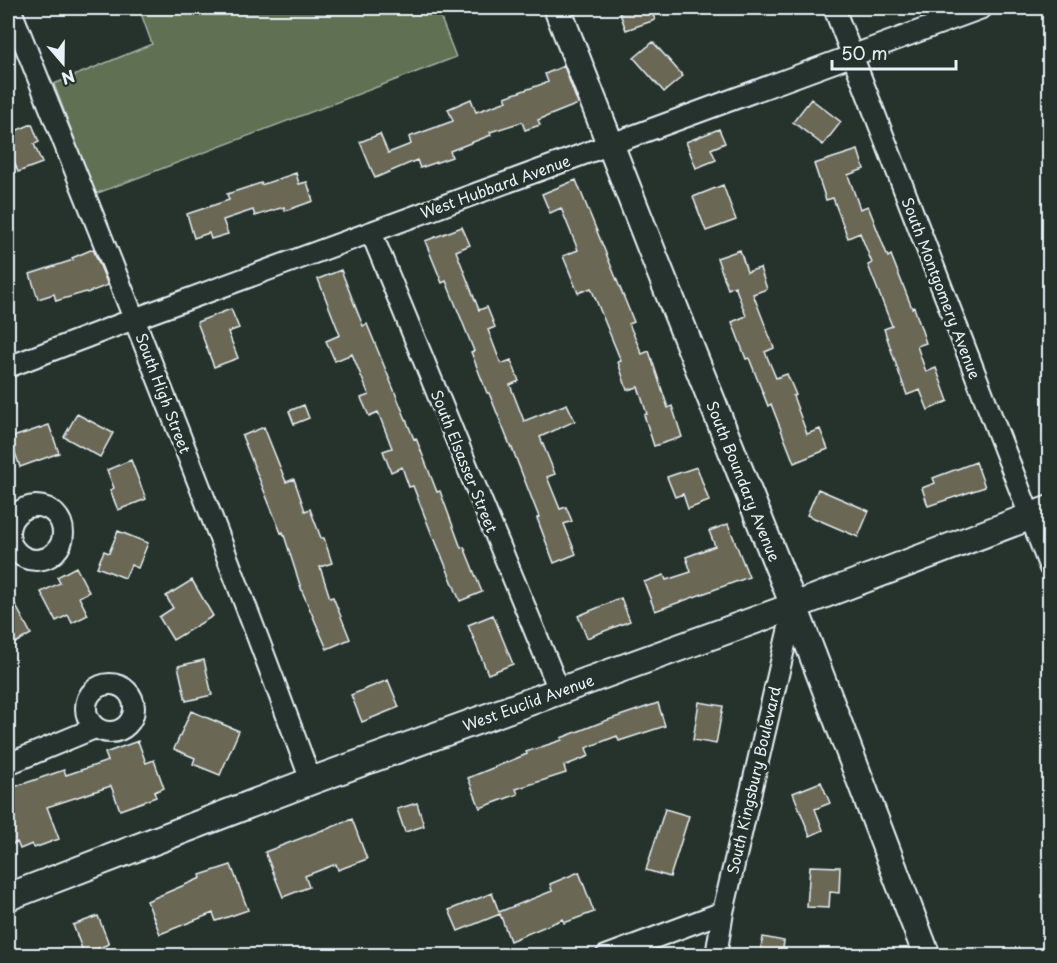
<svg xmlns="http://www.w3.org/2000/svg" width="1057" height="963" viewBox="0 0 1057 963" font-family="'Playpen Sans',sans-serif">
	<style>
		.green { fill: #607153; stroke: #a4b1a6; stroke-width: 1.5 }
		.building { fill: #6a6854; stroke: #e8f1f8; stroke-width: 1.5 }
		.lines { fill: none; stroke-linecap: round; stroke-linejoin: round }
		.minor-casing { stroke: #e8f1f8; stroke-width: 24 }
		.tertiary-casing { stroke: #e8f1f8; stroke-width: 30 }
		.minor { stroke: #26332d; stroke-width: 20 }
		.tertiary { stroke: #26332d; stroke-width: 26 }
		.labels { text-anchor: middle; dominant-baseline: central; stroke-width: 6; stroke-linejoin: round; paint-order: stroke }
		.street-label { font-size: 15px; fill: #e8f1f8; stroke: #26332d }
	</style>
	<rect width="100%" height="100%" fill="#26332d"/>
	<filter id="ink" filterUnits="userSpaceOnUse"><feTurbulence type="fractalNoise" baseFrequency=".0167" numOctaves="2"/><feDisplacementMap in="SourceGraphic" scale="12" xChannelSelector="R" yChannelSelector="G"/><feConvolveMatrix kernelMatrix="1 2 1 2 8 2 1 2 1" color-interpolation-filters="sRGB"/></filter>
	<g filter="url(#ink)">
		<path class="green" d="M139,8H437L456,57L95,194L54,84L152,44Z"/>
		<path class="building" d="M618,8H651L655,20L626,30Z
			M653,42L683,76L664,92L634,58Z
			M564,66L578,104L538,120L540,125L525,130L522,122L490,132L491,135L450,151L452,157L420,168L417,160L375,178L360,142L380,134L388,153L411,144L409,137L453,121L448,109L471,99L476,112L507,101L505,97L548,82L545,74Z
			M811,99L841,122L823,145L793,122Z
			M32,124L39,142L34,144L42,163L18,172L8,145V134Z
			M719,129L725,143L711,149L716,160L696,168L686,142Z
			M858,150L864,169L848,175L860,209L868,206L888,257L891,255L912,308L914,307L926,343L917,346L926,372L936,368L948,401L928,410L920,390L907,395L898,370L884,329L892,326L868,265L872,263L860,233L848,238L833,198L826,200L814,164Z
			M296,173L299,184L307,182L313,201L285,211L284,207L255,216L253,210L223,220L228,234L211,239L209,233L194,238L187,214L229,200L227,194L261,183V185Z
			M576,180L634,322L629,324L642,354L649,351L668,408L672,406L682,437L654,446L644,415L647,414L638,387L627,390L618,362L621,361L591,288L578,293L563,256L578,250L561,208L550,213L542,194Z
			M723,185L736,220L706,231L693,197Z
			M462,227L470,245L456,251L479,310L487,307L495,327L488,330L501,364L511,360L519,381L510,385L524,421L567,404L575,421L540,437L555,474L547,477L560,509L566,507L572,521L564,524L576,554L554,563L537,518L539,517L512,448H511L489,393H487L471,352L474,351L446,281L442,283L425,241Z
			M93,249L108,285L87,293L86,292L56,301L54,294L38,299L30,274L73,260L72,258Z
			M740,250L747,272L760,268L767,289L753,294L774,348L765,352L776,378L787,374L796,395L793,396L807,434L820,429L828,449L794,463L771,404L768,406L749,358L746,359L732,322L746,316L735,286L728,289L717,258Z
			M341,270L363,326L367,324L414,439L416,438L437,492L440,491L461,548L464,547L482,592L460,601L435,540H434L413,486L409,487L402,467L391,472L383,451L392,448L378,412L369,416L361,398L369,395L352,354L335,361L326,341L340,335L318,279Z
			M231,309L239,328L228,332L238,358L214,367L197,322Z
			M304,405L309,418L294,424L289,411Z
			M77,414L113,433L100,457L64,437Z
			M49,425L59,453L20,467L10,438Z
			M264,427L286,482L294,479L305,511L310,509L321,538H324L332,563L320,567L330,598L333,597L350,639L327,649L302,591L283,532L281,533L242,436Z
			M131,460L146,499L118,510L110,490L114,488L107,470Z
			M976,462L985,487L928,506L922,488L935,483L933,478Z
			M697,467L709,501L688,509L683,494L675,497L667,477Z
			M818,489L869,511L858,537L807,515Z
			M728,524L749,577L655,611L644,582L664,575L666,580L691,572L686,557L715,546L709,531Z
			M118,531L148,543L138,568L131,565L125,578L97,567L104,551L109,553Z
			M76,567L89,592L79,597L88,615L72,623L68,615L56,621L41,592L60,583L57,577Z
			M192,580L213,616L173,640L159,617L173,608L166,596Z
			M8,591L31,634L8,647Z
			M621,598L630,621L587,638L578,616Z
			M493,615L513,664L488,674L468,625Z
			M204,660L212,695L186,701L178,666Z
			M388,680L399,707L362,722L351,695Z
			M699,702L723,706L716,744L693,740Z
			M658,703L665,726L619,741L617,736L586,748L589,756L564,766L566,773L516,789L518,794L480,808L468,778L527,754L526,752L562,740L561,738L605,721Z
			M191,711L239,731L220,775L193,764L195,758L174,749Z
			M138,741L146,763L154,760L164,788L154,792L156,797L120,810L111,786L47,807L59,839L34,848L32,844L20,849L17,842L8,846V789L64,770L66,775L108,761L105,753Z
			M821,782L830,803L815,809L823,830L810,836L793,793Z
			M417,803L424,826L405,832L397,809Z
			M665,809L689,816L670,877L646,870Z
			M352,819L367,859L338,870L336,864L305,876L309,887L283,897L265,852L325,829V830Z
			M231,865L248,910L216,921L213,913L160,934L147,901L201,878L200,875Z
			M810,866L840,867L839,893L830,892L829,908L807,907Z
			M579,872L594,912L564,923L563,919L510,941L500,914L458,931L449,910L492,893L499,912L552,891L550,884Z
			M98,916L109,944L84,954L73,925Z
			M763,937L784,941L782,956H759Z"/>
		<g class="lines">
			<defs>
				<path id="minor" d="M10,8C113,265 216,521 311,781
					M834,8L1050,568
					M371,232L559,690
					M8,367L134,319L982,8
					M9 533a27 27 0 1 1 54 0a27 27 0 1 1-54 0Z
					M86 708a24 24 0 1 1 48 0a24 24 0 1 1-48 0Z
					M8,764L95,728
					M606,956L723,912
					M716,956L723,912L794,606"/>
				<path id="tertiary" d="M557,8L659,269L794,606L927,956
					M8,897L311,781L794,606L1050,509"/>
			</defs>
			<use href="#minor" class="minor-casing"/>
			<use href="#tertiary" class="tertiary-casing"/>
			<use href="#minor" class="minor"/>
			<use href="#tertiary" class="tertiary"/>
		</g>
	</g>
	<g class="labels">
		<g class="street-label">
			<text transform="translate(495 186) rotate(-20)">West Hubbard Avenue</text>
			<text transform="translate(942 288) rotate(69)">South Montgomery Avenue</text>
			<text transform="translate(164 393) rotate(69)">South High Street</text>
			<text transform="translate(465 461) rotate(68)">South Elsasser Street</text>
			<text transform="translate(744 481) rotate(68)">South Boundary Avenue</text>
			<text transform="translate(528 702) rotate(-20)">West Euclid Avenue</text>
			<text transform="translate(753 780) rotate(-77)">South Kingsbury Boulevard</text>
		</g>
	</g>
	<rect width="1057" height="963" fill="none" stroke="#26332d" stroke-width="30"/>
	<rect x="15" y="15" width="1027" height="933" fill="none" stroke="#e8f1f8" stroke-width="2" filter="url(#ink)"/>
	<g transform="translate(63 63) rotate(160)" stroke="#26332d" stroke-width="4.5" paint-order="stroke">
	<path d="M0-4.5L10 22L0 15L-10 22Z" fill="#e8f1f8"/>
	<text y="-9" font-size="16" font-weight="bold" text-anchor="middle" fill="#e8f1f8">N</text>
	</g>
	<path d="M832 60v9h124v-9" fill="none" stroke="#e8f1f8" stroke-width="3"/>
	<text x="841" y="60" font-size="18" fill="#e8f1f8" stroke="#26332d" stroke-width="4.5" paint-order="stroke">50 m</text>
</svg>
